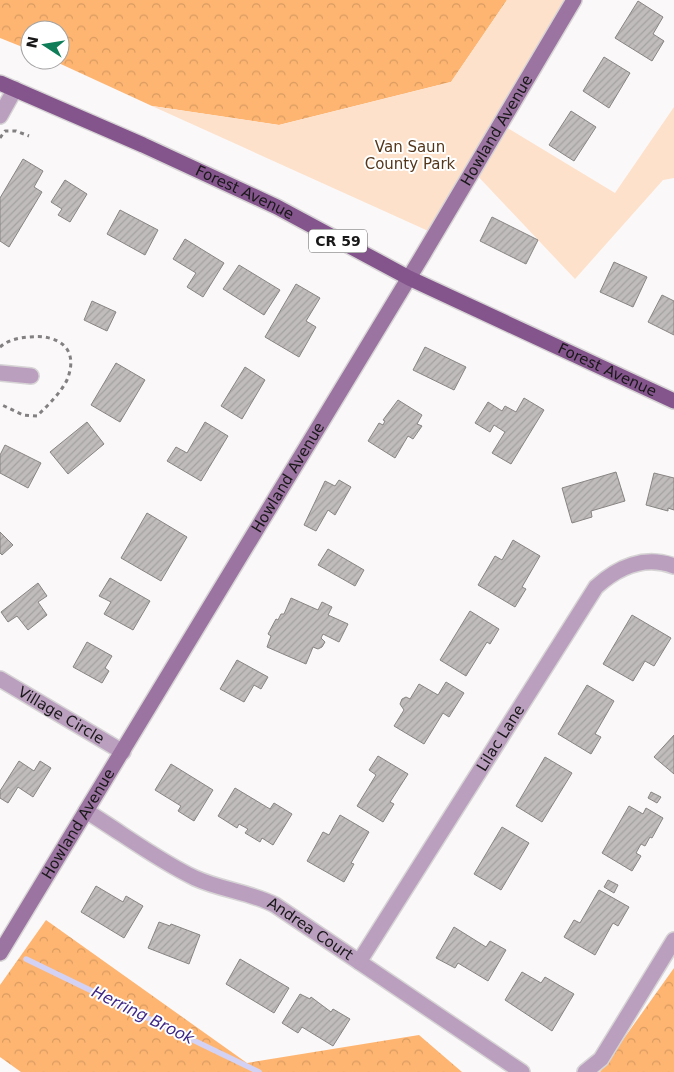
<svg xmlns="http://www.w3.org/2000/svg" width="674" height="1072" viewBox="0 0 674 1072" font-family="'DejaVu Sans',sans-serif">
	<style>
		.forest { fill: url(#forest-crowns) }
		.park { fill: #fde1ca }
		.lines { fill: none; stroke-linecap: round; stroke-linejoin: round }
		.stream { stroke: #d4d2f4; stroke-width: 5.5 }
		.building { fill: url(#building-hatch); stroke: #878483 }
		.street-casing { stroke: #d7d4d5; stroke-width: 18 }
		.secondary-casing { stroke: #d7d4d5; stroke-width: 18 }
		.primary-casing { stroke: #d7d4d5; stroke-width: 18 }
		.path { stroke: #828081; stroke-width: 3; stroke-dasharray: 4 4; stroke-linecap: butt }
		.street { stroke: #ba9fbf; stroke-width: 15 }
		.secondary { stroke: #9b74a1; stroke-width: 15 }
		.primary { stroke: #84548c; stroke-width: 15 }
		.labels { text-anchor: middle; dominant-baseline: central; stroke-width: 4; stroke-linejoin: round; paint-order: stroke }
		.shield { fill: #fff; stroke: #5e5d5d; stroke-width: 1 }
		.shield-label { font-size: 14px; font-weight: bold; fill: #191818 }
		.street-label { font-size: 15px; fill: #191818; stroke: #fff }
		.park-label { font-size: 15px; fill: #54361a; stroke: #fff }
		.water-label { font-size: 16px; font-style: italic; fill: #3f2786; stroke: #fff }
	</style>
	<defs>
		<pattern id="forest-crowns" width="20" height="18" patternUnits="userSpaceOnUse" patternTransform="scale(1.25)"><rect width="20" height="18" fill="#feb571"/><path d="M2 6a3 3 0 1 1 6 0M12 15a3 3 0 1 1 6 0" fill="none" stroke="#d99b61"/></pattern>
		<pattern id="building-hatch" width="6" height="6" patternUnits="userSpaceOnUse" patternTransform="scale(1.25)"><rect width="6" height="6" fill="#c0bcbc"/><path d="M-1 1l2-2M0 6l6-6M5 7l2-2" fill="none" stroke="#a4a1a1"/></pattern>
	</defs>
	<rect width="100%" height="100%" fill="#fbf8f9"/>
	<path class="forest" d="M0,0H507L451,82L279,125L152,106L52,60H60V30H30V50L0,38Z
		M46,920L247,1063L419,1035L462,1072H21L0,1057V985Z
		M674,968V1072H600Z"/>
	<path class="park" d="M507,0H577L501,124L615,193L674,107V178L663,180L575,279L473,171L435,234L152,106L279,125L451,82Z"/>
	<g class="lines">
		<path class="stream" d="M26,959L259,1072"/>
	</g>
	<path class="building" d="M638,1L663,17L653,34L664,41L652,61L615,38Z
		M604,57L630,73L609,108L583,91Z
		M571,111L596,127L574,161L549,145Z
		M23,159L43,171L34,187L42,192L9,247L0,241V198Z
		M65,180L87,194L70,222L58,215L62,209L51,202Z
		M120,210L158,230L145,255L107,234Z
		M492,217L538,240L526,264L480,241Z
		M185,239L224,263L203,297L187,287L196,273L173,259Z
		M614,262L647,277L633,307L600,292Z
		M239,265L280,290L264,315L223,289Z
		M296,284L320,298L306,321L316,327L299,357L265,337Z
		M662,295L674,301V335L648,322Z
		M92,301L116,312L107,331L84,320Z
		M425,347L466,367L454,390L413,370Z
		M116,363L145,380L120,422L91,405Z
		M245,367L265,380L242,419L221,406Z
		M524,398L544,410L511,464L492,453L505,432L494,425L490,432L475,423L488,402L502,411L505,406L516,412Z
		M398,400L422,415L417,424L422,426L413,439L408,436L395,458L368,441L379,423L383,425L385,421L383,420Z
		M87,422L104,444L68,474L50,452Z
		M205,422L228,436L201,481L167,461L176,447L187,453Z
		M5,445L41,463L28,488L0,473V455Z
		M616,472L625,501L591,511L592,517L572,523L562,488Z
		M654,473L674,478V510L668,508V511L646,505Z
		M339,480L351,487L335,515L328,510L316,531L304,525L325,481L335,486Z
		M147,513L187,537L161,581L121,558Z
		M0,532L13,545L2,555L0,553Z
		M513,540L540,556L522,587L526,589L515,607L478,585L495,556L502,560Z
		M328,549L364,570L355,586L318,565Z
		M110,578L150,601L133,630L104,614L111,602L99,596Z
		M38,583L47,596L38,602L47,615L28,630L17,616L8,622L1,612Z
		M291,598L318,610L322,602L332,607L328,615L348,624L339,642L323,634L321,638L325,642L322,647L318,649L313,647L306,664L267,647L271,636L268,634L276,619L278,620L281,614H284Z
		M470,611L499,629L490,644L487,642L466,676L440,660Z
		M632,615L671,638L654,666L645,661L633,681L603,664Z
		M87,642L112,656L105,668L109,671L102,683L73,667Z
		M237,660L268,677L261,689L254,685L244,702L220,689Z
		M446,682L464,693L449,717L443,713L424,744L394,726L404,710L400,704L402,699L406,697L410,699L419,684L438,695Z
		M587,685L614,701L595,734L601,737L591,754L558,734Z
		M674,735V774L654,757Z
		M378,756L408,774L390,802L394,804L383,822L357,806L376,775L369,770Z
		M545,757L572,773L542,822L516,806Z
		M19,761L34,771L40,761L51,768L33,797L18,787L8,803L0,798V791Z
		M171,764L213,790L194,821L178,811L181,806L155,790Z
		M235,788L270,809L274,803L292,814L273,845L262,838L260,842L245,833L248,829L239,824L237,828L218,816Z
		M651,792L661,797L657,803L648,798Z
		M629,806L643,814L646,808L663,818L652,838L650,837L645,846L641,844L636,853L641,856L632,871L602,853Z
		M340,815L369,832L351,863L354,864L344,882L307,861L323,832L329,835Z
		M502,827L529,843L501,890L474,874Z
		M608,880L618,885L614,893L604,887Z
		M96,886L123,902L126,896L143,906L124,938L81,912Z
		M599,890L629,907L618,926L613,923L595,955L564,937L574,920L580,923Z
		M159,922L170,926L171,924L200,935L189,964L148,948Z
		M454,927L486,947L490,941L506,950L488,981L458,963L455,968L436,958Z
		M240,959L289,988L274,1013L226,984Z
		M522,972L541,983L545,977L574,994L552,1031L505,1000Z
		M300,994L310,999L311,997L331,1012L333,1009L350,1019L333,1046L302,1027L298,1033L282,1023Z"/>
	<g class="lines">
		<defs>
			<g id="street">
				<path d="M0,116L15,89"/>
				<path d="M0,373L31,376"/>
				<path id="s1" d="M0,679L123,752"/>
				<path id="s2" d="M86,811C122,833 157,860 195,878C221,890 250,892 275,905L522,1072"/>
				<path id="s3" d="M359,962L596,587C618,567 645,555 674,566"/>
				<path d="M585,1072L601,1059L674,940"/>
			</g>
			<g id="secondary">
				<path id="s4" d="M0,953L424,253L574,0"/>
			</g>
			<g id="primary">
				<path id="s5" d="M0,83L143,145L277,207L409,278L674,401"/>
			</g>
		</defs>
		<use href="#street" class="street-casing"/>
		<use href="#secondary" class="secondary-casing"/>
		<use href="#primary" class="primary-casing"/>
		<path class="path" d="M0,138L5,131H16L29,136
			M0,347C8,340 18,338 29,337C58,334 80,348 67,380C60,394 48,405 37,416L23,415L0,404"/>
		<use href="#street" class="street"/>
		<use href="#secondary" class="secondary"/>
		<use href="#primary" class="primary"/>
	</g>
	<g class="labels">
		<rect class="shield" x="309" y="229.5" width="58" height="23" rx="4"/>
		<g class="shield-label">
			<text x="338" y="241">CR 59</text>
		</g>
		<g class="street-label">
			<text stroke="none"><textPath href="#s4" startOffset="961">Howland Avenue</textPath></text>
			<text stroke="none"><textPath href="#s5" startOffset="268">Forest Avenue</textPath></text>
			<text stroke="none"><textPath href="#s5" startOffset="672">Forest Avenue</textPath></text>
			<text stroke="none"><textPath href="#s4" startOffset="556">Howland Avenue</textPath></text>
			<text stroke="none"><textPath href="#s1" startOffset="71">Village Circle</textPath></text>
			<text stroke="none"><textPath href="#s3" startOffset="265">Lilac Lane</textPath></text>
			<text stroke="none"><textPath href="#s4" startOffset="151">Howland Avenue</textPath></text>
			<text stroke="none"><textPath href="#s2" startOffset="255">Andrea Court</textPath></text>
		</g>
		<g class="park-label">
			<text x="410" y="147">Van Saun<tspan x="410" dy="17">County Park</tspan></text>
		</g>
		<g class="water-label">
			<text transform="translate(143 1015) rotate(26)">Herring Brook</text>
		</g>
	</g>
	<g transform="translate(45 45) rotate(282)"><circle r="24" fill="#ffffff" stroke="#a3a3a3"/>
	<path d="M0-4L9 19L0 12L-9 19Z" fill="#0f7d58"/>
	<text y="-8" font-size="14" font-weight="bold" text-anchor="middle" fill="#191818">N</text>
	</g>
</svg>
